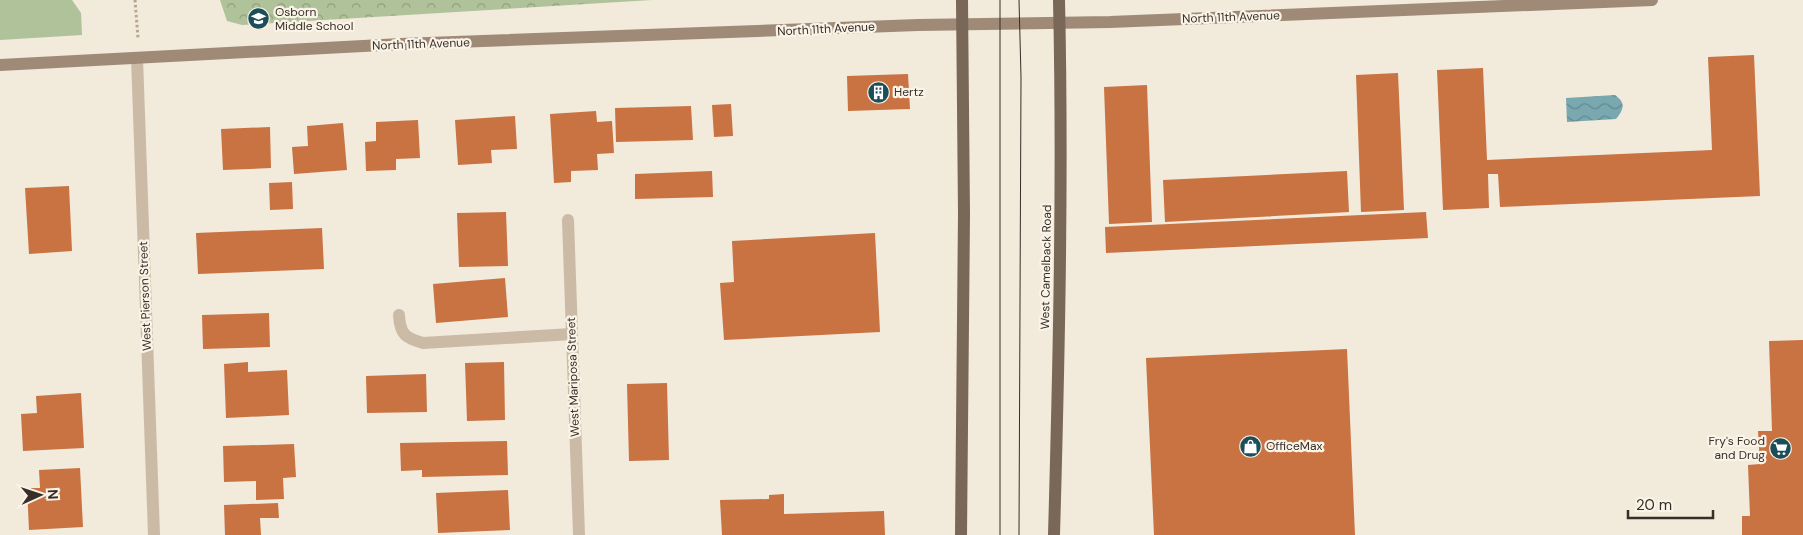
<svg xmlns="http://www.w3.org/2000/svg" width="1803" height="535" viewBox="0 0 1803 535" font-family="'DM Sans',sans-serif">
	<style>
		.grass { fill: #b0c29a }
		.park { fill: url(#park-crowns) }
		.water { fill: url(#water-waves) }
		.building { fill: #c97242 }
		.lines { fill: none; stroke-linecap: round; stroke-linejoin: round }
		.path { stroke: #b7a590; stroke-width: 3; stroke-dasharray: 2.5 2.5; stroke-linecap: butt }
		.lane { stroke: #cbbba6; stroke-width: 12 }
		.street { stroke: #cbbba6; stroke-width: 12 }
		.secondary { stroke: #9e8a77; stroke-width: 12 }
		.primary { stroke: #796758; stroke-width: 12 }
		.tram { stroke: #372e27; stroke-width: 1 }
		.labels { text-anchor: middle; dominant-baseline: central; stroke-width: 4.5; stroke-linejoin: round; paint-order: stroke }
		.poi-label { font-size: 12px; fill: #372e27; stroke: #faf3e7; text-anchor: start }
		.street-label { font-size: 12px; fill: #372e27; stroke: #faf3e7 }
	</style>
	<defs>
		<pattern id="park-crowns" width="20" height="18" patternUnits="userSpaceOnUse" patternTransform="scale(1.25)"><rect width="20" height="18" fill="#b0c29a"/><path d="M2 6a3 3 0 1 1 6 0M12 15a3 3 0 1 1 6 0" fill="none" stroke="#909e7e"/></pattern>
		<pattern id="water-waves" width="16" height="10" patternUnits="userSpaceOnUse" patternTransform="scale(1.25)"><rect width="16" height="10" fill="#79a8b0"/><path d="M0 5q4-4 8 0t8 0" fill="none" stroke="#64898f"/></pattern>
	</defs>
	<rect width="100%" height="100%" fill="#f2eadb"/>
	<path class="grass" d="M0,0H72L81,13L82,35L0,40Z"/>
	<path class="park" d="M220,0H652L242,25L227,21Z"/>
	<path class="water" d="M1615,95C1626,103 1624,109 1616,119L1567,122L1566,98Z"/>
	<path class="building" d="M1754,55L1760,196L1500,207L1498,174H1488L1489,208L1443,210L1437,70L1483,68L1487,160L1712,150L1708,57Z
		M1398,73L1404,210L1361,212L1356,75Z
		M908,74L910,109L848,111L847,76Z
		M1147,85L1152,222L1109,224L1104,87Z
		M731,104L733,136L714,137L712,105Z
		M691,106L693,140L616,142L615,108Z
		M596,111L597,122L612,121L614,153L597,154L598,170L571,171V182L554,183L550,114Z
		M515,116L517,149L491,150L492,163L458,165L455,120Z
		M418,120L420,158L396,159V170L366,171L365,142L376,141V122Z
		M343,123L347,170L294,174L292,147L308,146L307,126Z
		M270,127L271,168L223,170L221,129Z
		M712,171L713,197L635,199V174Z
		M1347,171L1349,212L1165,222L1163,180Z
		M292,182L293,209L270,210L269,183Z
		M69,186L72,251L29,254L25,188Z
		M506,212L508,266L459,267L457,213Z
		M1426,212L1428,238L1106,253L1105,227Z
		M322,228L324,269L198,274L196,233Z
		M875,233L880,332L724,340L720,283L734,282L732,241Z
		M505,278L508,317L436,323L433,284Z
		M269,313L270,347L203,349L202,315Z
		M1803,340V535H1742V516H1750L1748,465L1760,464L1758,431H1772L1769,341Z
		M1347,349L1355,535H1154L1146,358Z
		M248,362V372L287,370L289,415L226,418L224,364Z
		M504,362L505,420L467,421L465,363Z
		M426,374L427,412L367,413L366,376Z
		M667,383L669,460L629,461L627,384Z
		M81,393L84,448L23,451L21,414L37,413L36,396Z
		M507,441L508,475L422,477V470L401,471L400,443Z
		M294,444L296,477L283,478L284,499L256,500V481L224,482L223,446Z
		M80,468L83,527L29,530L27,488H40L39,470Z
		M508,490L510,530L438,533L436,493Z
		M784,494V514L884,511L885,535H722L720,500L769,499V495Z
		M278,503L279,518H260L261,535H225L224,505Z"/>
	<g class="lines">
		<path class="path" d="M135,0L138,38"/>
		<path class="lane" d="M399,315C400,334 405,338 423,343L572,334"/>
		<path class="street" d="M137,58L154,535
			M568,220L579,535"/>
		<path class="secondary" d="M0,65L401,44L918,25L1110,22L1652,0"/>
		<path class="primary" d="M961,535L964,214L962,0
			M1054,535C1059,357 1063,178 1059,0"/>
		<path class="tram" d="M1000,0V535
			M1019,535L1021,77L1019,0"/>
	</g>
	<defs>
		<symbol id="school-disc" viewBox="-11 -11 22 22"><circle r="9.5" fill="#1c4e59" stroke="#faf3e7"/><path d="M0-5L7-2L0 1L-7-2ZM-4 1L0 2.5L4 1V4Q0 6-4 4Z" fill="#fff"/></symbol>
		<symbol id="building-disc" viewBox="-11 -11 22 22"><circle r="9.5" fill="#1c4e59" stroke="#faf3e7"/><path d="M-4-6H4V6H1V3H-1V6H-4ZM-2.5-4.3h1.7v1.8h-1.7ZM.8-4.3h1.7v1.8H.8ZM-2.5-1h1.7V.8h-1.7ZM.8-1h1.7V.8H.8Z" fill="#fff"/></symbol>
		<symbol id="shop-disc" viewBox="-11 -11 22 22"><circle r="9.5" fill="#1c4e59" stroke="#faf3e7"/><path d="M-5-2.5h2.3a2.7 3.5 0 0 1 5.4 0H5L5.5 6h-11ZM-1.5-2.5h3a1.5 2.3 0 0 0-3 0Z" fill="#fff"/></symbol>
		<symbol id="supermarket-disc" viewBox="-11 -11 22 22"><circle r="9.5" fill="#1c4e59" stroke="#faf3e7"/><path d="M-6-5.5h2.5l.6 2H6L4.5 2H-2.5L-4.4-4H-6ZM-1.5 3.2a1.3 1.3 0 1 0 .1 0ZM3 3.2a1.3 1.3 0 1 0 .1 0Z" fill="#fff"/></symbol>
	</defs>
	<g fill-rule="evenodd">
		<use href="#school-disc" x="246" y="6" width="25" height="25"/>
		<use href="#building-disc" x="866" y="80" width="25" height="25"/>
		<use href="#shop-disc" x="1238" y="434" width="25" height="25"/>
		<use href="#supermarket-disc" x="1768" y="436" width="25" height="25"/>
	</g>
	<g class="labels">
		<g class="poi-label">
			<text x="275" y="12">Osborn<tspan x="275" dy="14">Middle School</tspan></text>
			<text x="894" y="92">Hertz</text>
			<text x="1765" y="441" text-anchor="end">Fry's Food<tspan x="1765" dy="14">and Drug</tspan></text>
			<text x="1266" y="446">OfficeMax</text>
		</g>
		<g class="street-label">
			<text transform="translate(1231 17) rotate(-2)">North 11th Avenue</text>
			<text transform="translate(826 29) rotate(-3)">North 11th Avenue</text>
			<text transform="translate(421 44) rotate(-2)">North 11th Avenue</text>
			<text transform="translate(1046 267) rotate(-89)">West Camelback Road</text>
			<text transform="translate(145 296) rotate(-92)">West Pierson Street</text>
			<text transform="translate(573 377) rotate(-92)">West Mariposa Street</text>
		</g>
	</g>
	<g transform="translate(40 495) rotate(87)" stroke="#faf3e7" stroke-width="4" paint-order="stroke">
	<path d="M0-4L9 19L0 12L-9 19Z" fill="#372e27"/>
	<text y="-8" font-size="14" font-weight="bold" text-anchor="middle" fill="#372e27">N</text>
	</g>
	<path d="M1628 510v8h85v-8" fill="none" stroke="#372e27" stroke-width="2.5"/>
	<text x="1636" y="510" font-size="15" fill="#372e27" stroke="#faf3e7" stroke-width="4" paint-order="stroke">20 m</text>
</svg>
